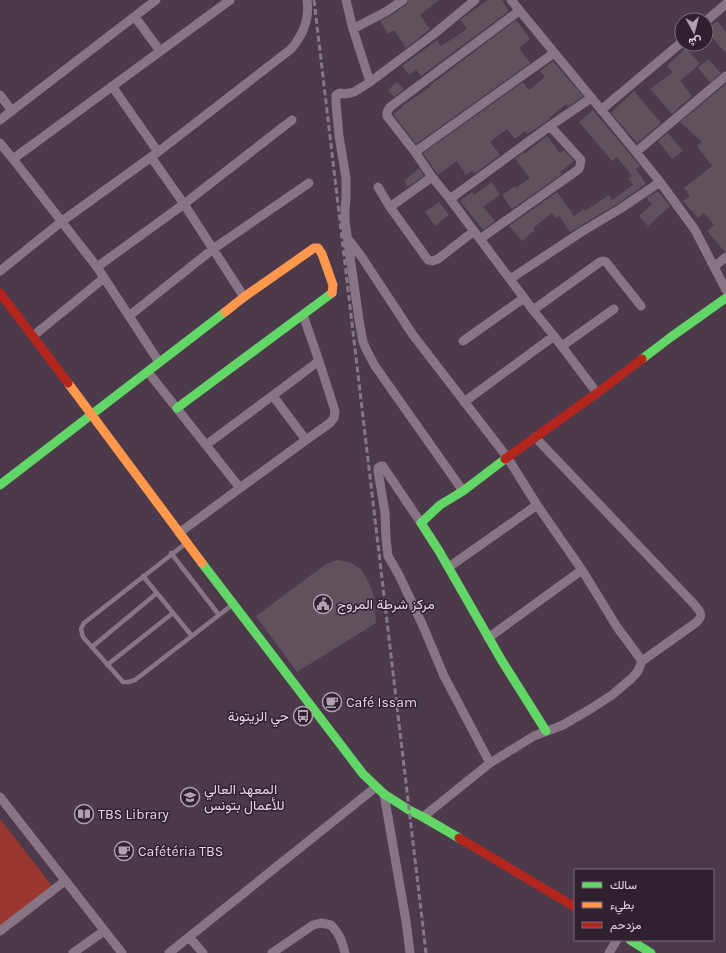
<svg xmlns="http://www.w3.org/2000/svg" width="726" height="953" viewBox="0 0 726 953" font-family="Karla,Vazirmatn,sans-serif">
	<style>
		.green { fill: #993730 }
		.building { fill: #61515c }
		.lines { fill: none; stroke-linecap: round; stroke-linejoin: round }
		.lane { stroke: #877586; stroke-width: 4.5 }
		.street { stroke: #877586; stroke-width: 9 }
		.fast { stroke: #63d668; stroke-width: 9 }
		.slow { stroke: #ff974d; stroke-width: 9 }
		.jam { stroke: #b3261e; stroke-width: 9 }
		.rail { stroke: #887786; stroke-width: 3; stroke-dasharray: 6 3; stroke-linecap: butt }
		.labels { text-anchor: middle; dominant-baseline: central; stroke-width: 3; stroke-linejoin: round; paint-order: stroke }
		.poi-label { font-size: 14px; fill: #e9d5e7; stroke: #30212e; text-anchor: start }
	</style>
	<rect width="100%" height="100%" fill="#4c3a4b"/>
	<path class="green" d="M0,819L53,887L0,927Z"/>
	<path class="building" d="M409,0H439L420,15L430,29L406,48L394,30L388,34L380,21L390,16L406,5Z
		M488,0H502L509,11L421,76L416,70L409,75L402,66L437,40L441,46L467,29L460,20Z
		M516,20L530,39L519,48L530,63L416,144L393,114L403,107L402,106L430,87L429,86Z
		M717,21L726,32V54L706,30Z
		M686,48L700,64L680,81L692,96L672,114L650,89L673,72L667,66Z
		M708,59L721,73L710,82L698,68Z
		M553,61L583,96L568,107L566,104L549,118L550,119L528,134L525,131L515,139L507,129L490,142L500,155L474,174L472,171L466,175L457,161L438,175L423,153L523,82L529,90L545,77L540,71Z
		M397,82L404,89L394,97L388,90Z
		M726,84V251H724L707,231L714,225L704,213L698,218L683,201L690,196L684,188L712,166L697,146L702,142L680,122Z
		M634,91L661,123L637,143L611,113Z
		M593,110L640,166L636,169L646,184L617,204L570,232L559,216L556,218L552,213L533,228L535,230L522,241L509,226L557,192L574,216L583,209L585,211L609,195L612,200L633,185L628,178L632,176L617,157L612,161L579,122Z
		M668,133L683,151L672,159L658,141Z
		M547,136L560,153L564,150L574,161L560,172L562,174L512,209L502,195L515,186L516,188L530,178L515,159L523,153L524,154Z
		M419,168L424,176L408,187L404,181Z
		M492,182L500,195L483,207L495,221L483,230L460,201L472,192L474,195Z
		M658,191L670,206L648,226L639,216L652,204L646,198L652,194L653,195Z
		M439,202L449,215L435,226L425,212Z
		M337,560L349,562L361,569L368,581L373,593L376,623L297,672L256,616L326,564Z"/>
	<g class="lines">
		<path class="lane" d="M185,544L84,623L81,629L83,637L123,682H129L135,680L232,605
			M171,553L219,615
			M143,576L192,636
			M92,647L157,593
			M107,665L173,613"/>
		<path class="street" d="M346,0L353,29L370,82
			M511,0L636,152L660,182L695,230L726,290
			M519,11L390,107L387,112V116L415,152L432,177L450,199L533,310L554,336L597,393
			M135,17L160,51
			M706,21L726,4
			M353,29L387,11L403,0
			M112,86L158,152
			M0,95L12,111
			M601,110L682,42
			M0,120L156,0
			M0,143L13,159L97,267L159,362
			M415,152L554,53
			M636,152L726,76
			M151,157L184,204L244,297
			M13,159L230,0
			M378,187L390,207L428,260L432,261L438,259L474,231
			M450,199L550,126L591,98
			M390,207L432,177
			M348,239L361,256L413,335L507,457L537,505L582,570L617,627L642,661
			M480,239L579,169L580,165L581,160L550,126
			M97,267L184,204L292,120
			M714,267L726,257
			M0,271L61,222L158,152L291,49C303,35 310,19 307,0
			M510,279L583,231L620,209L660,182
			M533,310L600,262L603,261L606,262L641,306
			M129,316L213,249L309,183
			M33,336L104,278
			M463,341L524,298
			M562,346L614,309
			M148,372L240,488L179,533
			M273,396L306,440
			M464,402L554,336
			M206,445L319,361
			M240,488L306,440L330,423L334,418L335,411L319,361L303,315
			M463,491L375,366L366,349L363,342L359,320L345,221V208L346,199V178L339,136L336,103V95L340,93L345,94L354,92L370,82L434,34L475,0
			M421,523L384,468L383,466H381L378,468V471L385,513L386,539L388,556L399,575L423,626L444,676L490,763
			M449,567L537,505
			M488,638L582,570
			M384,794L406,921L410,953
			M0,797L122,953
			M423,817L490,763L534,736L563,725L592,708L612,695L632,678L638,671L642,661L694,624C705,616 701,612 693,603L535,437
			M0,931L65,881
			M189,937L203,953
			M73,953L104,931
			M169,953L376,787
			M272,953L313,925L321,923L331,925C340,935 342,941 345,953
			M609,953L617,940"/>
		<path class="fast" d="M642,359L671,337L726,298
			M177,408L332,293
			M505,459L463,491L440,505L421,523L439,551L502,661L546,731
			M0,485L225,312
			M202,563L363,774L384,794L409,810L423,817L459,838
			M630,940L651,953"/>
		<path class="slow" d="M225,312L244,297L314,248H318L322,254L333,285L332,293
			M68,383L202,563"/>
		<path class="jam" d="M0,293L68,383
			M505,459L597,393L642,359
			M459,838L575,907"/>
		<path class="rail" d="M314,0L426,953"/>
	</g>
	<defs>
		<symbol id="civic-ring" viewBox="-11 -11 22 22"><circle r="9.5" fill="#30212e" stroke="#b29fb0" stroke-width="1.5"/><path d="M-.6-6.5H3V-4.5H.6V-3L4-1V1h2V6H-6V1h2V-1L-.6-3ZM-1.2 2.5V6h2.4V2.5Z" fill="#b29fb0"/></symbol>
		<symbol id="cafe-ring" viewBox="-11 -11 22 22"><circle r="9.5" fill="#30212e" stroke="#b29fb0" stroke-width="1.5"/><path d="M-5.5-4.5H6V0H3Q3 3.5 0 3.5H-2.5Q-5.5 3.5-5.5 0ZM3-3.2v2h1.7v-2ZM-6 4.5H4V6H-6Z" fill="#b29fb0"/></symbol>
		<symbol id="bus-ring" viewBox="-11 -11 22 22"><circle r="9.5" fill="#30212e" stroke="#b29fb0" stroke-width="1.5"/><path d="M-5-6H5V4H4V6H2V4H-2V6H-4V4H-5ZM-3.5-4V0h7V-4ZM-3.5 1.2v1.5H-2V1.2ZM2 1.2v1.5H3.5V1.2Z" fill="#b29fb0"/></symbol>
		<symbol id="university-ring" viewBox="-11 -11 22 22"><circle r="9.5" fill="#30212e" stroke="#b29fb0" stroke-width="1.5"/><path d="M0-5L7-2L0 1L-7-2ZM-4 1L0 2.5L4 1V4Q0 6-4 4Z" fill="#b29fb0"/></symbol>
		<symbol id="library-ring" viewBox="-11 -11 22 22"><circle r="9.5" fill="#30212e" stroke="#b29fb0" stroke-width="1.5"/><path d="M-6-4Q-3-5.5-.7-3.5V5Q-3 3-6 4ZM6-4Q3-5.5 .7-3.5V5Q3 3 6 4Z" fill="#b29fb0"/></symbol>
	</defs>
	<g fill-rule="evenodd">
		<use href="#civic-ring" x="312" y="593" width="22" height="22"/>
		<use href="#cafe-ring" x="321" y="691" width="22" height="22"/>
		<use href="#bus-ring" x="292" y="705" width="22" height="22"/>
		<use href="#university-ring" x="179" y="786" width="22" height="22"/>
		<use href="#library-ring" x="73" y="803" width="22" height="22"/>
		<use href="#cafe-ring" x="113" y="840" width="22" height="22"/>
	</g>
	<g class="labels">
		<g class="poi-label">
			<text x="337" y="604">مركز شرطة المروج</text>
			<text x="346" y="702">Café Issam</text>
			<text x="289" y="716" text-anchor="end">حي الزيتونة</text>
			<text x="204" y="789">المعهد العالي<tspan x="204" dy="16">للأعمال بتونس</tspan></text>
			<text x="98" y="814">TBS Library</text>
			<text x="138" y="851">Cafétéria TBS</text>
		</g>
	</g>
	<rect x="574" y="869" width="140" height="72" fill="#30212e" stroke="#7a6978"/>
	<rect x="582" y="882" width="20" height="6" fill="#63d668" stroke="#7a6978"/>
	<text x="610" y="889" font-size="12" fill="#e9d5e7">سالك</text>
	<rect x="582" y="902" width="20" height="6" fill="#ff974d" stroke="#7a6978"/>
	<text x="610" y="909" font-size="12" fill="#e9d5e7">بطيء</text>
	<rect x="582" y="922" width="20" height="6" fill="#b3261e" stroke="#7a6978"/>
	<text x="610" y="929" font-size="12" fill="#e9d5e7">مزدحم</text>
	<g transform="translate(694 32) rotate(173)"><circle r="19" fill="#30212e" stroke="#7a6978"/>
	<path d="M0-3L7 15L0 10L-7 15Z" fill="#b29fb0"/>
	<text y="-6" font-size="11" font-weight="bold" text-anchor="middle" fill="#e9d5e7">ش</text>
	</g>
</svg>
